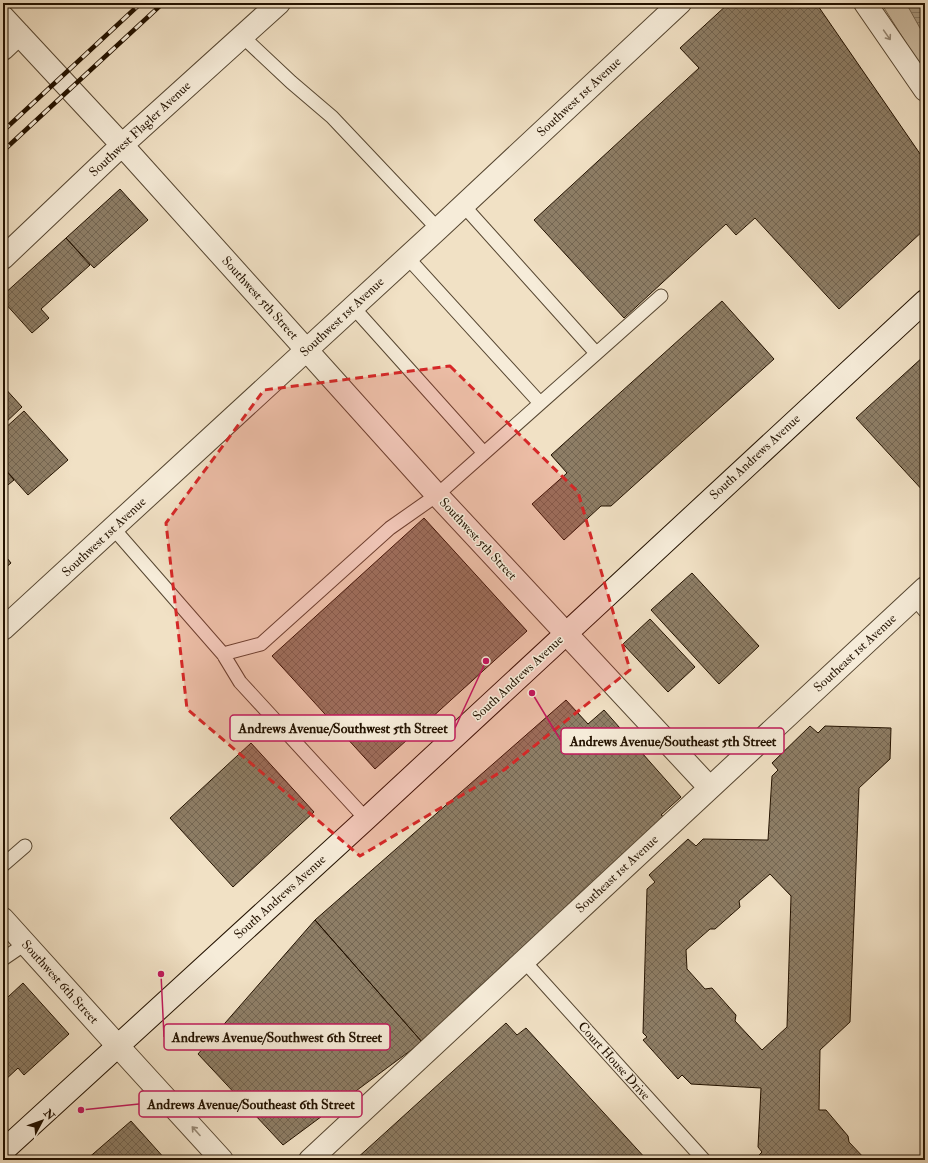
<svg xmlns="http://www.w3.org/2000/svg" width="928" height="1163" viewBox="0 0 928 1163" font-family="'IM FELL Double Pica',serif">
	<style>
		.park { fill: #cebea4; stroke: #786852 }
		.water { fill: url(#water-rules); stroke: #75644e }
		.building { fill: url(#building-cross-hatch); stroke: #231200; fill-rule: evenodd }
		.lines { fill: none; stroke-linecap: round; stroke-linejoin: round }
		.service-casing { stroke: #564631; stroke-width: 15 }
		.minor-casing { stroke: #564631; stroke-width: 24 }
		.tertiary-casing { stroke: #564631; stroke-width: 24 }
		.secondary-casing { stroke: #231200; stroke-width: 24 }
		.service { stroke: #f6ecd9; stroke-width: 13 }
		.minor { stroke: #f6ecd9; stroke-width: 22 }
		.tertiary { stroke: #f6ecd9; stroke-width: 22 }
		.secondary { stroke: #f6ecd9; stroke-width: 22 }
		.rail-casing { stroke: #231200; stroke-width: 4.5 }
		.rail { stroke: #f6ecd9; stroke-width: 3; stroke-dasharray: 9; stroke-linecap: butt }
		.oneway { stroke: #978a77 }
		.marked { fill: #d62828; fill-opacity: 0.2; stroke: #d62828; stroke-width: 3; stroke-dasharray: 8 5; stroke-linejoin: round }
		.labels { text-anchor: middle; dominant-baseline: central; stroke-width: 3; stroke-linejoin: round; paint-order: stroke }
		.street-label { font-size: 13px; fill: #231200; stroke: #f6ecd9 }
		.leader { fill: none; stroke: #c2185b; stroke-width: 1.5 }
		.callout-dot { fill: #c2185b; stroke: #f6ecd9; stroke-width: 1.5 }
		.callout { fill: #f6ecd9; stroke: #c2185b; stroke-width: 1.5 }
		.callout-label { font-size: 14px; text-anchor: middle; font-weight: bold; fill: #231200 }
	</style>
	<defs>
		<pattern id="water-rules" width="6" height="5" patternUnits="userSpaceOnUse"><rect width="6" height="5" fill="#ab9b82"/><path d="M0 2.5h6" fill="none" stroke="#8b7d68"/></pattern>
		<pattern id="building-cross-hatch" width="8" height="8" patternUnits="userSpaceOnUse"><rect width="8" height="8" fill="#8e7e66"/><path d="M0 0l8 8M0 8l8-8" fill="none" stroke="#746652"/></pattern>
	</defs>
	<rect width="100%" height="100%" fill="#f1e1c5"/>
	<filter id="stains"><feTurbulence type="fractalNoise" baseFrequency=".005" numOctaves="4"/><feColorMatrix values="0 0 0 0 .2 0 0 0 0 .09 0 0 0 0 .02 0 0 0 .5 -.17"/></filter>
	<radialGradient id="worn" r=".72"><stop offset=".6" stop-color="#630" stop-opacity="0"/><stop offset="1" stop-color="#630" stop-opacity=".3"/></radialGradient>
	<path class="park" d="M881,3H908L925,36V73Z"/>
	<path class="water" d="M906,3H925V37Z"/>
	<path class="building" d="M729,3H816L925,161V229L839,309L755,218L736,235L726,224L624,318L534,220L699,68L680,48Z
		M120,189L148,220L94,268L66,238Z
		M66,238L90,265L41,309L49,318L32,333L3,301V295Z
		M722,301L774,359L611,506H601L564,540L532,504L567,473L551,455Z
		M924,356H925V493L856,418Z
		M3,386L22,407L3,425Z
		M24,411L68,460L28,495L3,467V430Z
		M3,467L14,480L3,489Z
		M424,518L527,631L375,769L272,656Z
		M3,553L11,563L3,570Z
		M692,573L759,646L719,684L651,610Z
		M650,619L695,667L668,692L623,644Z
		M566,700L588,724L604,710L681,797L661,815L673,822L422,1042L315,920Z
		M810,726L818,733L825,726L891,728L890,759L859,788L850,1022L820,1050L819,1110H826L848,1136L849,1142L866,1160H757L756,1158L762,1152L758,1147L761,1088L691,1084L682,1075L678,1079L643,1040L647,1037L643,1033L647,889L655,882L649,875L688,839L696,846L703,839L768,840L772,776L778,770L772,763ZM770,874L791,896L787,1027L762,1050L735,1021L736,1015L712,988L705,989L687,969L686,950L710,929H715L740,907L739,901Z
		M251,743L314,812L233,887L170,818Z
		M315,920L422,1042L283,1145L198,1054Z
		M23,983L69,1034L24,1075L18,1068L3,1082V992L8,997Z
		M506,1023L517,1035L526,1028L647,1160H355Z
		M131,1121L166,1160H86Z"/>
	<g class="lines">
		<defs>
			<path id="service" d="M242,36L291,82L332,117L438,229
				M463,205L596,353
				M407,257L540,403
				M353,307L484,453
				M113,528L223,654L240,682L366,819
				M914,598L925,611
				M223,654L261,644L390,528L437,495L661,296
				M3,865L25,846
				M3,959L25,944
				M524,961L704,1160"/>
			<path id="minor" d="M865,3L925,90
				M3,17L122,145L437,495L710,788
				M3,49L19,34
				M3,258L122,145L279,3
				M3,629L438,229L680,3
				M117,1045L222,1160
				M310,1160L925,588"/>
			<path id="tertiary" d="M3,919L117,1045"/>
			<path id="secondary" d="M3,1151L366,819L925,301"/>
		</defs>
		<use href="#service" class="service-casing"/>
		<use href="#minor" class="minor-casing"/>
		<use href="#tertiary" class="tertiary-casing"/>
		<use href="#secondary" class="secondary-casing"/>
		<use href="#service" class="service"/>
		<use href="#minor" class="minor"/>
		<use href="#tertiary" class="tertiary"/>
		<use href="#secondary" class="secondary"/>
		<defs>
			<path id="rail" d="M3,131L141,3
				M3,151L163,3"/>
		</defs>
		<use href="#rail" class="rail-casing"/>
		<use href="#rail" class="rail"/>
	</g>
	<defs><path id="oneway-shaft" d="M-6 0H5M1.5-3L5.5 0L1.5 3" fill="none" stroke-width="1.6" stroke-linecap="round" stroke-linejoin="round"/></defs>
	<g class="oneway">
		<use href="#oneway-shaft" transform="translate(887 35) rotate(55)"/>
		<use href="#oneway-shaft" transform="translate(196 1131) rotate(-132)"/>
	</g>
	<path class="marked" d="M450,366L578,492L630,670L504,770L360,856L187,709L166,523L264,390Z"/>
	<g class="labels">
		<g class="street-label">
			<text transform="translate(579 97) rotate(-43)">Southwest 1st Avenue</text>
			<text transform="translate(140 129) rotate(-43)">Southwest Flagler Avenue</text>
			<text transform="translate(260 298) rotate(48)">Southwest 5th Street</text>
			<text transform="translate(342 317) rotate(-43)">Southwest 1st Avenue</text>
			<text transform="translate(755 457) rotate(-43)">South Andrews Avenue</text>
			<text transform="translate(104 537) rotate(-43)">Southwest 1st Avenue</text>
			<text transform="translate(478 539) rotate(47)">Southwest 5th Street</text>
			<text transform="translate(855 653) rotate(-43)">Southeast 1st Avenue</text>
			<text transform="translate(518 678) rotate(-43)">South Andrews Avenue</text>
			<text transform="translate(617 874) rotate(-43)">Southeast 1st Avenue</text>
			<text transform="translate(280 897) rotate(-42)">South Andrews Avenue</text>
			<text transform="translate(60 982) rotate(48)">Southwest 6th Street</text>
			<text transform="translate(614 1061) rotate(48)">Court House Drive</text>
		</g>
	</g>
	<path class="leader" d="M486 661L455 728M532 693L561 741M161 974L164 1037M81 1110L139 1104"/>
	<g class="callout-dot">
		<circle cx="486" cy="661" r="4"/>
		<circle cx="532" cy="693" r="4"/>
		<circle cx="161" cy="974" r="4"/>
		<circle cx="81" cy="1110" r="4"/>
	</g>
	<g class="callout">
		<rect x="230" y="715" width="225" height="26" rx="4"/>
		<rect x="561" y="728" width="223" height="26" rx="4"/>
		<rect x="164" y="1024" width="226" height="26" rx="4"/>
		<rect x="139" y="1091" width="223" height="26" rx="4"/>
	</g>
	<g class="callout-label">
		<text x="343" y="733">Andrews Avenue/Southwest 5th Street</text>
		<text x="673" y="746">Andrews Avenue/Southeast 5th Street</text>
		<text x="277" y="1042">Andrews Avenue/Southwest 6th Street</text>
		<text x="251" y="1109">Andrews Avenue/Southeast 6th Street</text>
	</g>
	<rect width="928" height="1163" fill="none" stroke="#f1e1c5" stroke-width="16"/>
	<rect x="4" y="4" width="920" height="1155" fill="none" stroke="#231200" stroke-width="2"/>
	<rect x="8" y="8" width="912" height="1147" fill="none" stroke="#231200"/>
	<g transform="translate(42 1121) rotate(49)" stroke="#f6ecd9" stroke-width="3" paint-order="stroke">
	<path d="M0-3L7 15L0 10L-7 15Z" fill="#231200"/>
	<text y="-6" font-size="11" font-weight="bold" text-anchor="middle" fill="#231200">N</text>
	</g>
	<rect width="100%" height="100%" filter="url(#stains)"/>
	<rect width="100%" height="100%" fill="url(#worn)"/>
</svg>
